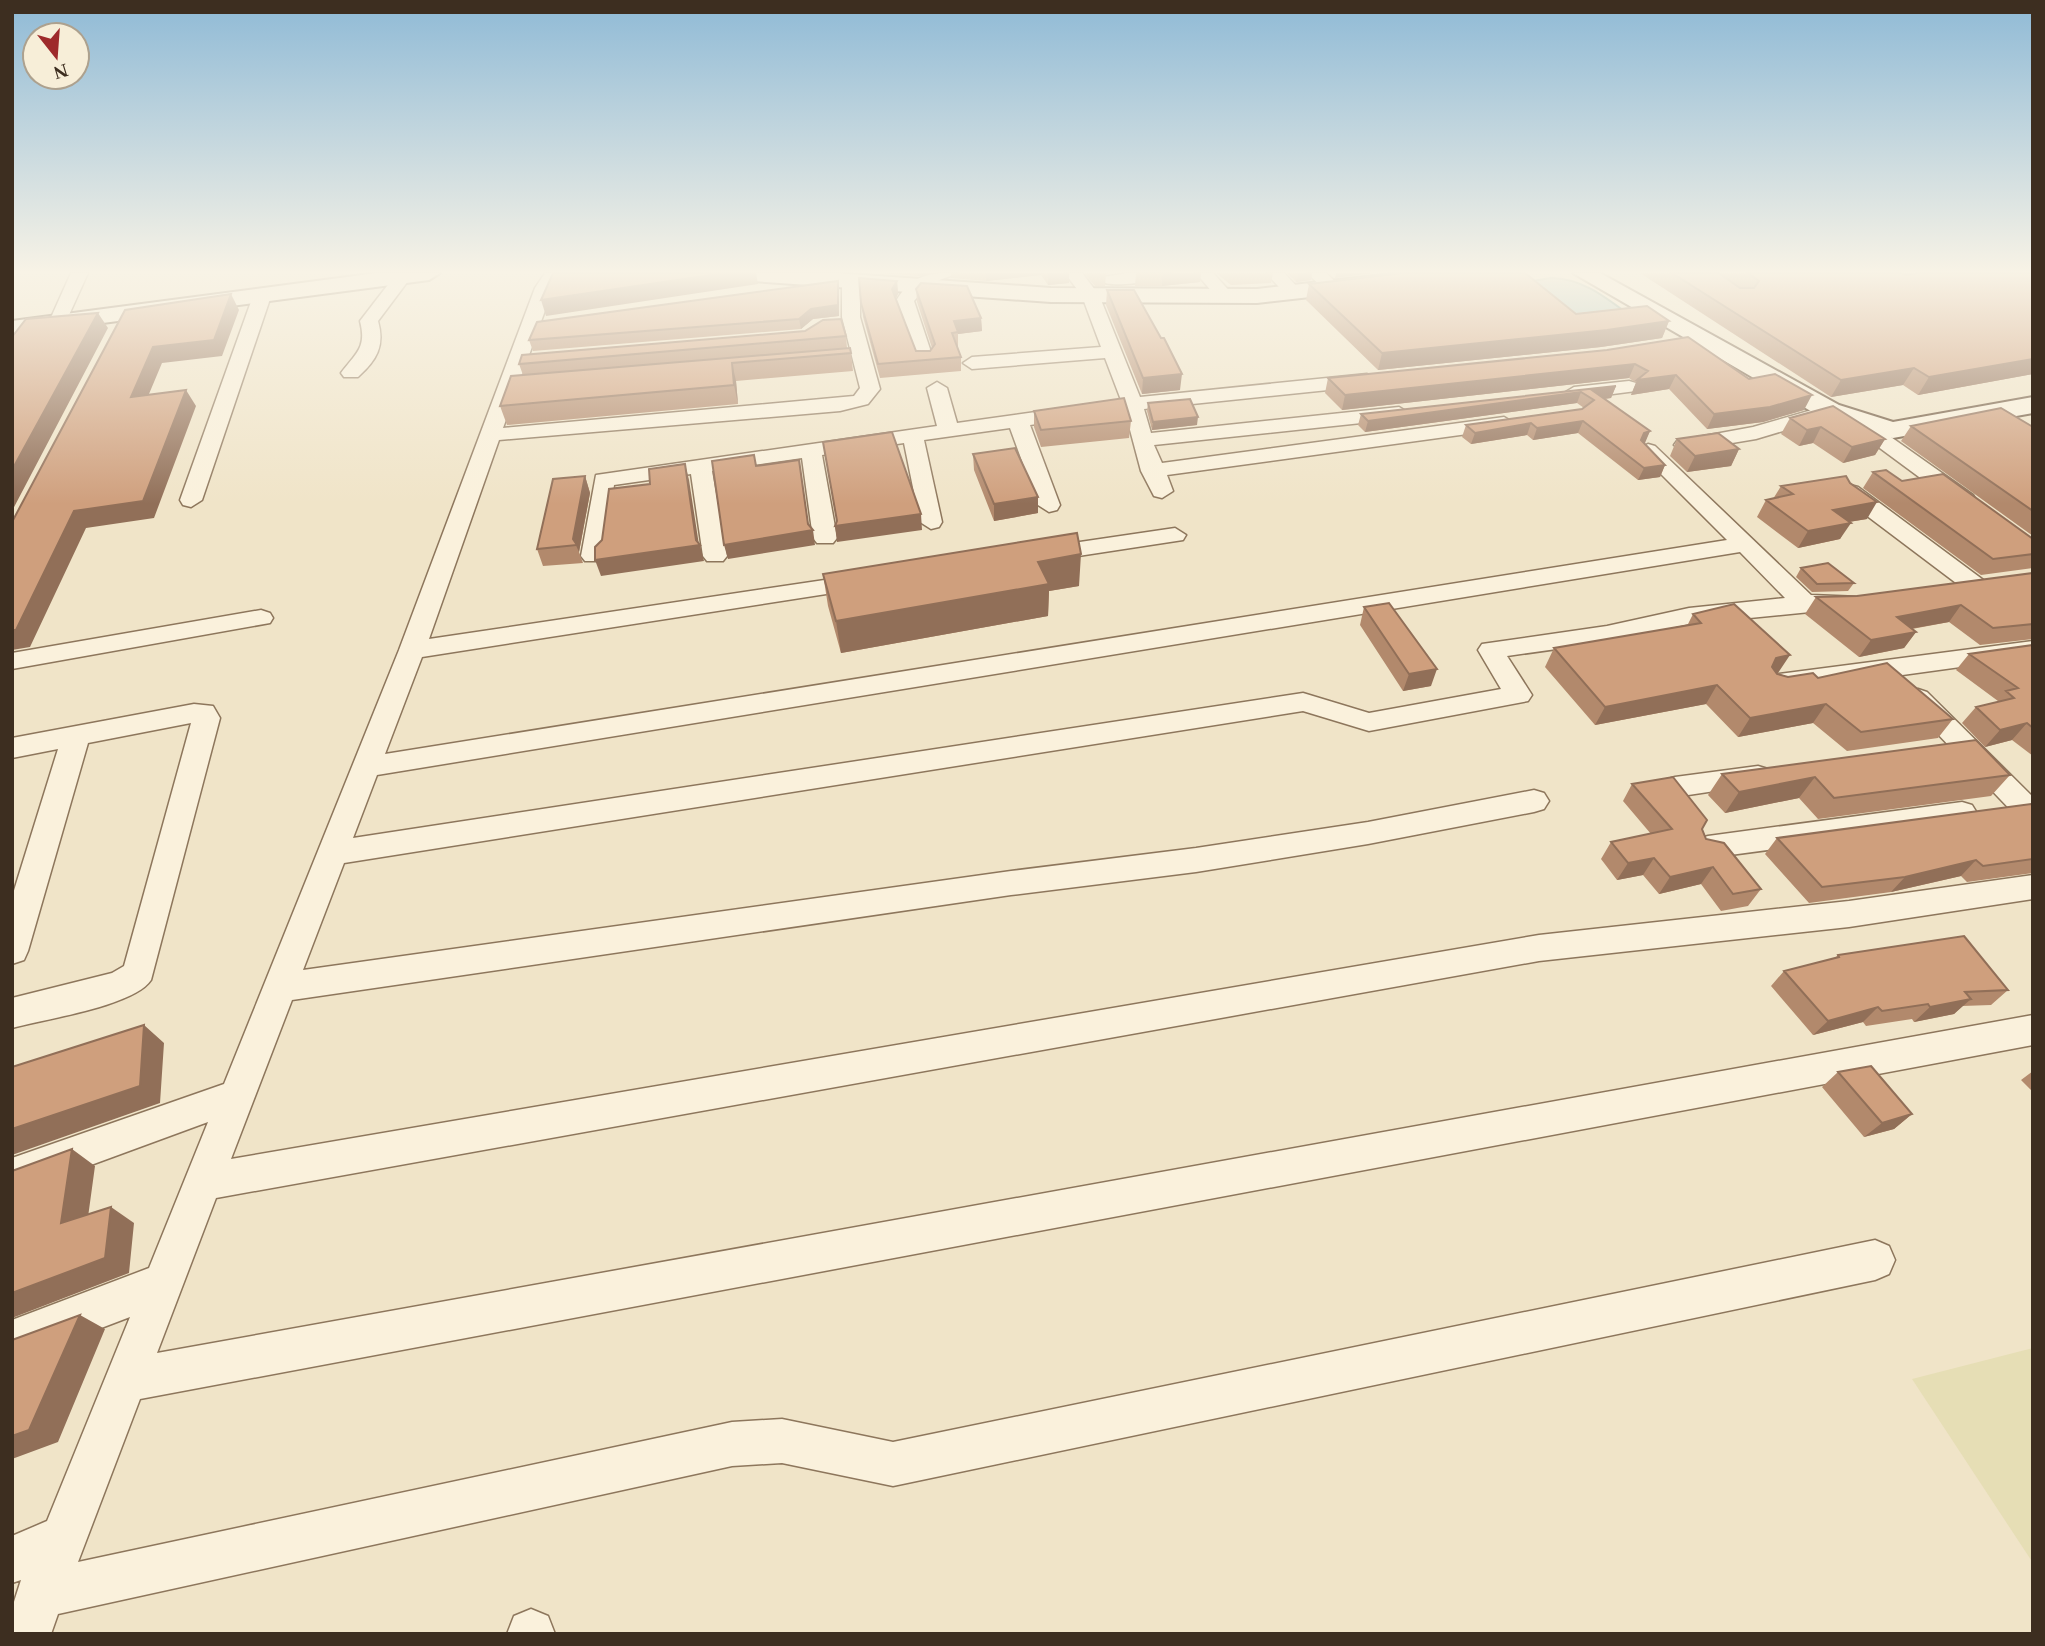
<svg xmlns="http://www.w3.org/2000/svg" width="2045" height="1646" viewBox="0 0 2045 1646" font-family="'Times New Roman',serif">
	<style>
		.farmland { fill: #e6deb5 }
		.water { fill: #a9c4bc; stroke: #6f938a; stroke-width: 2 }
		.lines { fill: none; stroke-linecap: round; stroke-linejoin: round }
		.street-casing { stroke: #8d765c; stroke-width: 3 }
		.secondary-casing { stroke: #6f573f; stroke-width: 4 }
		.street { fill: #faf1dc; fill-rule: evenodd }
		.secondary { fill: #faf1dc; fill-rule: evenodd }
		.wall { fill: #b2896c }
		.shaded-wall { fill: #916f58 }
		.building { fill: #cf9f7d; stroke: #916f58; stroke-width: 2 }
	</style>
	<rect width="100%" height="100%" fill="#f0e4c8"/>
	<path class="farmland" d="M2033,1348V1563L1912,1379Z"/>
	<path class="water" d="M1551,278C1584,278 1610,301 1636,320L1575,322L1527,282Z"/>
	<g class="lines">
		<defs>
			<path id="street" d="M71,273H88L64,326H52L49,322Z
				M397,273H409L411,277L378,321C385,346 377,360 358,377H344L341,373C356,353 367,348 360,321Z
				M545,273H562L553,288L503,428L854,396L860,388L842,317V282L851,277L860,282V317L880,389L868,404L840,411L499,440L429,639L865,574L874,576L877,581L874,586L865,588L422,657L385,754L1727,540L1641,454L1638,450L1648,444L1655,446L1811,595L1860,597L1863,602L1860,607L1689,624L1607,642L1507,656L1532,695L1528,701L1369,731L1303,711L344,863L303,970L1011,871L1196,848L1368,822L1534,790L1544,793L1549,801L1544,809L1534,812L1368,844L1196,872L1011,895L292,1000L231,1159L1539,935L1849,901L2033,875V899L1849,927L1539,961L216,1198L157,1353L2033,1015V1045L140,1399L78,1562L732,1422L782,1419L893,1442L1875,1240L1889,1246L1895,1260L1889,1274L1875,1280L893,1486L782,1463L732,1466L58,1614L51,1634H12V1608L21,1580L12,1583V1536L47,1521L130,1317L12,1362V1320L149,1268L208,1122L12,1194V1158L224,1084L399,650L535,288ZM1740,552L1785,598L1689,608L1607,626L1482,644L1478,650L1501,689L1369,713L1303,693L353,838L377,775Z
				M958,273L929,284L914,301L933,358L931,362H917L896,301C912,274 929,273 958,273Z
				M1065,273H1082L1099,295L1140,397L1367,374L1377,380L1367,386L1144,409L1151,433L1399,407L1409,413L1399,419L1154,445L1162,463L1504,417L1514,423L1504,429L1167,475L1173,491L1162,498L1154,496L1141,471L1125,411L1030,425L1060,505L1057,510L1049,512L1038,505L1010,428L924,440L942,522L939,527L931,529L920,522L904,443L822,455L837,538L833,543H817L813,538L802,458L712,471L727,556L723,561H707L703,556L691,474L614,485L605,556L601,561H585L581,556L596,475L937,426L927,388L937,382L947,388L957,423L1121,400L1105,358L972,369L963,363L972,357L1101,347L1082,296Z
				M1128,273H1173C1165,281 1109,289 1101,281L1103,277Z
				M1196,273H1213L1234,296L1231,300H1219Z
				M1266,273H1284L1303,293L1300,297H1288Z
				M1307,273H1326L1342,288L1339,292H1327Z
				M262,291L271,296L202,500L191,507L183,505L180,500L253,296Z
				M1629,381L1636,383L1639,387L1636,391L1574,399L1564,393L1574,387Z
				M1826,406L1836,412L1833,416L1756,439L1684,451L1674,445L1677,441L1753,427Z
				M1857,416L1864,418L1973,495L1976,500L1973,505H1957L1850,426L1847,422L1850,418Z
				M1850,485L1858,487L1986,582L1989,587L1986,592H1968L1842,497L1839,492Z
				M1175,528L1186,535L1183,540L1039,562L1031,560L1027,555L1031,550L1039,548Z
				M261,610L270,613L273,618L270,623L12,669V653Z
				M2033,641V657L1779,692L1770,689L1766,683L1770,677L1779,674Z
				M1918,689L1927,692L2033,797V826L2023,823L1909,704L1905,698L1909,692Z
				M194,704L213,706L220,718L151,980C134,1006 45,1019 12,1028V998L112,973L124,966L191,723L88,743L28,951L24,960L12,964V897L58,749L12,758V738Z
				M1758,766L1768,769L1772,776L1768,783L1675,797L1665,794L1661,787L1665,780L1675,777Z
				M1962,802L1972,805L1977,813L1972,821L1962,824L1708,858L1697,855L1693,847L1697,839L1708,836Z
				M531,1609L548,1616L555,1634H507L514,1616Z"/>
			<path id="secondary" d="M377,273H440L429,280L12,335V321Z
				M727,273H835L1051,288L1257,289L1401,273H1473L1462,280L1257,303L1051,302L738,280Z
				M1573,273H1600L1839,405L1893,422L2033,397V413L1893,438L1864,433L1821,417Z"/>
		</defs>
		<use href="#street" class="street-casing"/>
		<use href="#secondary" class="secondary-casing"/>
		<use href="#street" class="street"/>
		<use href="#secondary" class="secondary"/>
	</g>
	<path class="wall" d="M876,273H938L918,276Z
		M951,273H1069V283L1048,285L1041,275L986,281L951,278Z
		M1084,273H1110L1106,274L1105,286H1095Z
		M1136,273H1201L1200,282L1162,286H1135Z
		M1216,273H1273L1271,283L1231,285Z
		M1287,273H1312L1311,280L1296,282Z
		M1640,273H2033V374L1918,395L1903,385L1831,397Z
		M859,278L897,281L898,294L896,298L916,351H930L932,348L917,302L916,289L981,318L982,331L958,334V346H956L961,357V371L880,378L863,317Z
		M1309,284L1576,314L1669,321L1662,338L1601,347L1378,370L1306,300Z
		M1107,290L1161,338L1180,390L1142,394L1106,305Z
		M839,291V316L813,319L801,329L533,351L529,340Z
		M846,336L847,348L851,353L853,371L736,381L738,404L507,425L500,406L523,375L519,364Z
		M1607,350L1749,379L1804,410L1763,422L1707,429L1669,389L1631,395L1636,383L1629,378L1342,410L1325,393L1328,378Z
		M1616,386L1611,398L1605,399L1650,431L1644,443L1665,465L1660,477L1638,480L1578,433L1533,440L1527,435L1471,444L1462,437L1466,425L1582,409L1584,408L1577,403L1365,432L1358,425L1361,414Z
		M1148,403L1197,425L1152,430L1147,411Z
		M1034,411L1131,421L1129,438L1041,447L1034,427Z
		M1790,418L1885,439L1875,455L1843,463L1813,443L1799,446L1781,434Z
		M1911,426L2033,427V536L1901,441Z
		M1677,439L1739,449L1731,466L1687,472L1670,456Z
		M973,454L1038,513L994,521L974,470Z
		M1873,472L1902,481L2033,539V568L1981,575L1863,488Z
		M585,476L590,493L579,552L583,563L543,566L537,549Z
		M1781,486L1867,519L1849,522L1840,539L1798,548L1757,517L1766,500L1773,499Z
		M1801,568L1854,583L1848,591L1812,592L1796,577Z
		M2033,573V639L1980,645L1949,622L1912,629L1916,632L1904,648L1859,657L1805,614L1816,597L1857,596Z
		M823,574L1079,586L1049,591L1048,616L841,653L828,606Z
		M1364,607L1431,686L1403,691L1360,625Z
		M1693,614L1778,673L1788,677L1818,678L1953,719L1938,738L1847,751L1813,723L1738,737L1706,704L1595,725L1545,667L1554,648L1687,626Z
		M2033,645V756L2012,740L1985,747L1962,723L1976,707L1997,702L1998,701L1956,670L1969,654Z
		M1722,774L2010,775L1991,796L1818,819L1799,798L1725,813L1708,795Z
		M1632,784L1702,829L1706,839L1761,889L1748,906L1721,911L1701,884L1659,894L1643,875L1617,880L1601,859L1611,842L1651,834L1623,801Z
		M2033,805V873L1967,882L1961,876L1891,892L1809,903L1765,854L1777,838Z
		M1838,955L2008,990L1991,1005L1962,1006L1954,1014L1914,1022L1912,1019L1866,1026L1863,1022L1813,1035L1771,986L1784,971L1835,958Z
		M2033,1071V1092L2021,1080Z
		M1838,1072L1912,1114L1894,1129L1864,1137L1822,1087Z"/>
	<path class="shaded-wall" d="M724,273H756L758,284L546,316L541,300Z
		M917,273H938L918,276Z
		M986,273H1041V275L986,281Z
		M1048,273H1069V283L1048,285Z
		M1163,273H1201L1200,282L1162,286Z
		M1298,273H1312L1311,280L1296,282Z
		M1336,273H1375L1335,278Z
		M838,281L839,316L813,319L801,329L799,319Z
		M897,281L898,294L894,302L892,289Z
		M231,294L239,310L222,356L162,363L141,413L131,397L153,347Z
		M98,313L108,328L12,511V470Z
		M981,318L982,331L958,334L954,321Z
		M1669,321L1662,338L1601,347L1378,370L1382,353Z
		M2033,359V374L1918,395L1929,377Z
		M732,363L736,381L738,404L734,385Z
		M1635,364L1629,378L1342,410L1345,395Z
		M1914,368L1903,385L1831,397L1841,380Z
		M1182,374L1180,390L1142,394L1143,378Z
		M1676,375L1669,389L1631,395L1637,380Z
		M1616,386L1611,398L1594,400L1592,390Z
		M186,390L196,406L154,518L86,528L30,647L12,650V630L74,511Z
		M1581,392L1577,403L1365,432L1368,421Z
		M1812,395L1804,410L1763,422L1707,429L1714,414Z
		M1198,417L1197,425L1152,430L1153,422Z
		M1583,421L1578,433L1533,440L1537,428Z
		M1531,423L1527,435L1471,444L1475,433Z
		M1821,427L1813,443L1799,446L1807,430Z
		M1650,431L1645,443L1639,444L1644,433Z
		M1885,439L1875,455L1843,463L1852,447Z
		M1739,449L1731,466L1687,472L1695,456Z
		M685,464L689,480L699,545H700L704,561L601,576L595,560Z
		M1665,465L1660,477L1638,480L1644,468Z
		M585,476L590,493L579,552L573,539Z
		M1038,497V513L994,521V504Z
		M1877,502L1867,519L1823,526L1833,510Z
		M921,514L922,530L837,542L835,526Z
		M1851,523L1840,539L1798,548L1808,531Z
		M813,530L815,545L728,559L724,545Z
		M1081,554L1079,586L1049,591L1048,616L841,653L836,621L1038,562Z
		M1961,605L1949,622L1886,633L1897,617Z
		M1916,632L1904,648L1859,657L1871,640Z
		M1790,655L1778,673L1764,677L1776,658Z
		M1437,669L1431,686L1403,691L1409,674Z
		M1717,685L1706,704L1595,725L1605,707Z
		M1826,704L1813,723L1738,737L1750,718Z
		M2027,723L2012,740L1985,747L2000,730Z
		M1815,777L1799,798L1725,813L1739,792Z
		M1654,858L1643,875L1617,880L1628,863Z
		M1976,860L1961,876L1891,892L1905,877Z
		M1713,867L1701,884L1659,894L1670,877Z
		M1971,999L1954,1014L1914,1022L1930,1007Z
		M1878,1007L1863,1022L1813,1035L1828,1021Z
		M144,1025L164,1043L160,1103L12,1155V1129Z
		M1912,1114L1894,1129L1864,1137L1882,1123Z
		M72,1149L95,1166L85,1239L61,1223Z
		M111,1207L134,1223L129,1273L12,1318V1293Z
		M80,1315L105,1329L58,1442L12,1459V1436Z"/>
	<path class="building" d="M553,273H725L541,300Z
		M1403,273H1525L1576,314L1647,306L1669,321L1607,330L1382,353L1309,284Z
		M1672,273H1719L1740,288H1754L1759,281L1748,273H1902L1906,275L1918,273H2033V359L1929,377L1914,368L1841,380Z
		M859,278L897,281L892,289L916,351H930L935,344L916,289L921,283L967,286L981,318L954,321L958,332L952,333L961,357L878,364L861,303Z
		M838,281V305L811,309L799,319L529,340L537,322Z
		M1107,290H1134L1161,338H1164L1182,374L1143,378Z
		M231,294L214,340L153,347L131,397L186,390L143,501L74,511L16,630H12V522L125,310Z
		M98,313L12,470V337L26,319Z
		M841,319L846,336L519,364L522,355L805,331L823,320Z
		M1688,337L1749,379L1775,374L1812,395L1770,407L1714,414L1676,375L1637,380L1648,371L1635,364L1345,395L1328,378L1607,350Z
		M850,348L851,353L732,363L734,385L500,406L511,376Z
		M1616,386L1592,390L1650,431L1644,433L1641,440L1665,465L1644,468L1583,421L1537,428L1531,423L1475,433L1466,425L1582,409L1594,400L1581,392L1368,421L1361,414Z
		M1124,398L1131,421L1041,430L1034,411Z
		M1190,399L1198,417L1153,422L1148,403Z
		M1833,406L1885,439L1852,447L1821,427L1807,430L1790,418Z
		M2001,408L2033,427V511L1911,426Z
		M892,432L921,514L835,526L837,521L823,442Z
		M1718,433L1739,449L1695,456L1677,439Z
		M1015,448L1038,497L994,504L973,454Z
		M754,455L756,466L799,460L808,524L813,530L724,545L712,461Z
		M685,464L696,540L700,545L595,560V547L602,540L609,489L650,484L649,469Z
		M1886,470L1902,481L1943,474L2033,539V554L1993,559L1873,472Z
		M585,476L573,539L577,545L537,549L553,479Z
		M1846,476L1850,483L1877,502L1833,510L1851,523L1808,531L1766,500L1793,494L1781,486Z
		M1077,533L1081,554L1038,562L1049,584L836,621L823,574Z
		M1828,563L1854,583L1817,584L1801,568Z
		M2033,573V624L1993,628L1961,605L1897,617L1916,632L1871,640L1816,597L1857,596Z
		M1389,603L1437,669L1409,674L1364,607Z
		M1734,604L1790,655L1776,658L1772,667L1777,674L1788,677L1813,673L1818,678L1887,663L1953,719L1861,732L1826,704L1750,718L1717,685L1605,707L1554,648L1701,623L1693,614Z
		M2033,645V728L2027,723L2000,730L1976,707L2014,698L2006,691L2018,688L1969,654Z
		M1976,740L2010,775L1834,798L1815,777L1739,792L1722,774Z
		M1673,777L1707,820L1702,829L1706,839L1724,843L1761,889L1733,894L1713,867L1670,877L1654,858L1628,863L1611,842L1672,829L1632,784Z
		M2031,804L2033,805V859L1983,866L1976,860L1905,877L1822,887L1777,838Z
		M1964,936L2008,990L1965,992L1971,999L1930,1007L1928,1004L1882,1011L1878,1007L1828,1021L1784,971L1839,957L1838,955Z
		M144,1025L140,1086L12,1129V1067Z
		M1871,1066L1912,1114L1882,1123L1838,1072Z
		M72,1149L61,1223L111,1207L105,1258L12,1293V1171Z
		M80,1315L29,1430L12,1436V1340Z"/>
	<linearGradient id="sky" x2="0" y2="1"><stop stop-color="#8fbad6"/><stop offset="0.54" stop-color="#f8f3e6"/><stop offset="1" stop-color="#f8f3e6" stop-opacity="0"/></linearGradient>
	<rect width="2045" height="504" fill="url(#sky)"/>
	<rect width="2045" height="1646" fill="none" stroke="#3d2e20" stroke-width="28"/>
	<g transform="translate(56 56) rotate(163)"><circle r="33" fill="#f7eed8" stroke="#ada18e" stroke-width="2"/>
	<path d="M0-5L12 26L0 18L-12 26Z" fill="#9e2a2b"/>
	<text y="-10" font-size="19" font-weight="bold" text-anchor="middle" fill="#3d2e20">N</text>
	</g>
</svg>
